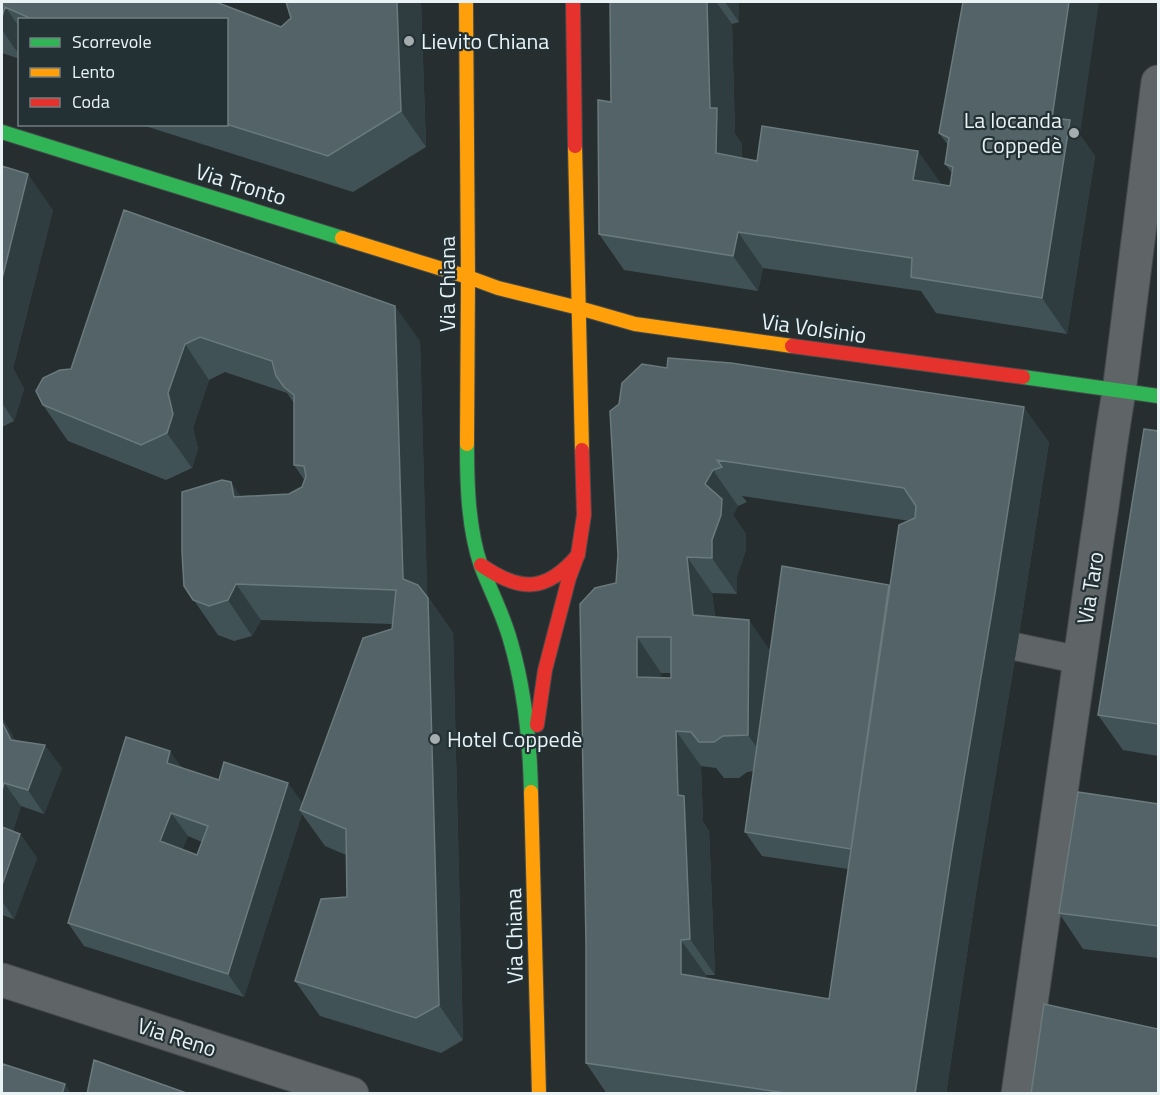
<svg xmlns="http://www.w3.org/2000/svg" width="1160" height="1095" viewBox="0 0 1160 1095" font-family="'Titillium Web',sans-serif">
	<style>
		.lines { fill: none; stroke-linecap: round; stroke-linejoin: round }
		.lane-casing { stroke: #444b4c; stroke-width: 29 }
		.street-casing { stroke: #444b4c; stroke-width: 35 }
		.fast-casing { stroke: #444b4c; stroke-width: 16 }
		.slow-casing { stroke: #444b4c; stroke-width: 16 }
		.jam-casing { stroke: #444b4c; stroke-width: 16 }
		.lane { stroke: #5f6466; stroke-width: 27 }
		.street { stroke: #5f6466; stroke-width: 33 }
		.fast { stroke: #30b455; stroke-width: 14 }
		.slow { stroke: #ff9f0a; stroke-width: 14 }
		.jam { stroke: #e5322d; stroke-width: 14 }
		.wall { fill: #415256; fill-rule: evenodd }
		.shaded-wall { fill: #2f3c40 }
		.building { fill: #536367; stroke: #6a7a7d; stroke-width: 1.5; fill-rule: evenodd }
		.poi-dot { fill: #a5adaf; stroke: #233134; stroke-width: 2 }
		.labels { text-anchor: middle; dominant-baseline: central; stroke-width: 4.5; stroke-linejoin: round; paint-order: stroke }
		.poi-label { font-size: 22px; fill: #e9f2f4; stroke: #233134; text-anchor: start }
		.street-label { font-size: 22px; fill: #e9f2f4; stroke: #233134 }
	</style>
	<rect width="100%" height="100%" fill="#272e30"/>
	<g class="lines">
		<defs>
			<path id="lane" d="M1017,647L1079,660"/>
			<path id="street" d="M2,980L352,1094
				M1018,1094C1044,909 1069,724 1097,540C1105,490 1110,441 1119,392L1158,82"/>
			<path id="fast" d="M2,132L342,238
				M1023,377L1158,396
				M467,444C467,484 468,528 481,566C491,592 504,616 511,643C525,691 530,742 531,792"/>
			<path id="slow" d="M466,2L468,277L467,444
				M575,146L582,450
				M342,238L468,277L498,288L579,308L635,324L792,346
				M531,792L539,1094"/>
			<path id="jam" d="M573,2L575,146
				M792,346L1023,377
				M481,565C520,592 546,593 578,555
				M537,725L545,670L569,578L578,554L584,515L582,450"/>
		</defs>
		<use href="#lane" class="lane-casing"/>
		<use href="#street" class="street-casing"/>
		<use href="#fast" class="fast-casing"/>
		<use href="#slow" class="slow-casing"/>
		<use href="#jam" class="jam-casing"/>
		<use href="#lane" class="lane"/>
		<use href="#street" class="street"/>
		<use href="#fast" class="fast"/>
		<use href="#slow" class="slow"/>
		<use href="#jam" class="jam"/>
	</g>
	<path class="wall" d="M2,2H216L281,27L291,18L286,2H421L426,147L353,192L139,124H226V20H20V59L2,53Z
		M610,2H739V22L732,24L735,134L742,144V158L757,161L950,186L952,173L945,164L948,145L939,133L1080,135L1095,156L1067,334L936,313L921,291L763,268L758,291L624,270L599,234L611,102Z
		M2,166L53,210L13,368L24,389L14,421L2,427Z
		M124,210L420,341L427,596L453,633L463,1040L441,1053L320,1016L295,981L347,897L346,855L325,846L302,814L244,997L84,946L68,923L181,768L219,780L288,783L302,803L392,629V624L261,620L252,636L234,641L218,635L184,586L241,496L289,494L302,487L305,481L294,465V403L287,393L225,372L209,380L193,428L198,449L192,468L166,480L68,441L43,405L71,369ZM188,836L202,842L197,855L182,850Z
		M667,368L1049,442L1020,628L977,886L946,1094H607L586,1063L616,583ZM742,496L910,521L890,587L889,585L771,650L715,617L712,593L737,594V576L746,550V534L733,515L738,506L747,502ZM661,673H671V678L661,677ZM701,766L716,768L724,778H739L747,772L754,771L745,832L762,856L848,869L829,999L706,978V975H715L709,831L703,822Z
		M1158,431V756L1123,750L1098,715Z
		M2,717L15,740L62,768L44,814L21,806L13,831L20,834L37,858L14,919L2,915Z
		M1158,804V958L1083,949L1059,913Z"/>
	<path class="shaded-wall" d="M397,2H421L426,147L401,111Z
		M707,2H716L732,24L735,134L742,144L741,189L716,153L710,108Z
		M725,2H739V22Z
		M1069,2H1099L1080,135L1095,156L1067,334L1042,298L1052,118Z
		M5,7L20,28V56L2,30V17Z
		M918,151L943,186L913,180Z
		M28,174L53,210L13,368L24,389L14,421L2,403V279Z
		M738,232L763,268L758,291L733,256Z
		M395,306L420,341L428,614L403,579Z
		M185,344L209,380L193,428L198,449L192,468L167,433L168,393Z
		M1024,407L1049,442L1020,628L977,886L946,1094H915L952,851Z
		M713,470L738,506L733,515L746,534V550L737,576V594L712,558L705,484Z
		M231,482L256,518L234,497Z
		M687,557L712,593L718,651L693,615Z
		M236,584L261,620L252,636L228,600Z
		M428,598L453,633L463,1040L439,1005Z
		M749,620L774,656L773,770L748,735Z
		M637,637L661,673L662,712L637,677Z
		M2,717L28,763L11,740L2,722Z
		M676,731L701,766L703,822L709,831L715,975L690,939L678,795Z
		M45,745L62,768L44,814L28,790Z
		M170,751L187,775L167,763Z
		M4,783L21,806L8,847L2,837V791Z
		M288,783L305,806L300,810L302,814L244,997L228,974Z
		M171,813L188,836L176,865L160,841Z
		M20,834L37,858L14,919L2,901V885Z
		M681,940L706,975V1010L681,974Z
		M65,1084L71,1094H62Z"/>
	<path class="building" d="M2,2H216L281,27L291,18L286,2H397L401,111L328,156L226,124V20H32V19L5,7L2,17Z
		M610,2H707L710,108H717L716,153L757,161L762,126L918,151L913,180L950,186L953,167L945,164L949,138L939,133L963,2H1069L1052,118L1070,120L1042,298L911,277L912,258L738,232L733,256L599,234L598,100L611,102Z
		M2,166L28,174L2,279Z
		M124,210L395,306L403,579L418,585L428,598L439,1005L416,1018L295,981L321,899L347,897L346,829L300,810L363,638L392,629L396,590L236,584L228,600L209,606L193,600L184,586L182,552V492L222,480L231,482L234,497L289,494L302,487L306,476L304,466L294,465V395L284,387L276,376L272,361L200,337L185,344L168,393L173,414L167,433L141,445L43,405L36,391L43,378L60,370L71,369Z
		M668,358L731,363L1024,407L995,593L952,851L915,1094H792L586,1063V944L580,604L595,588L616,583L618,555L610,411L619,404L622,383L642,364L667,368ZM717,460L904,488L916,506L915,518L899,525L829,999L681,974V940L690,939L684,796L678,795L676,731L691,732L699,742H714L723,736L748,735L749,620L693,615L687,557L712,558V540L721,515L722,499L705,484L713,470L722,467ZM637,637H671V678L637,677Z
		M1144,429L1158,431V724L1098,715Z
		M782,566L889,585L851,849L745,832Z
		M2,722L11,740L45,745L28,790L4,783L2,791Z
		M126,737L170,751L167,763L219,780L224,762L288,783L228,974L68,923ZM171,813L208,826L197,855L160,841Z
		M1078,792L1158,804V926L1059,913Z
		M2,827L20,834L2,885Z
		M1044,1004L1158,1029V1094H1031Z
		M94,1060L189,1094H87Z
		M3,1064L65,1084L62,1094H2V1069Z"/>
	<g class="poi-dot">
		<circle cx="409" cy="41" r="6"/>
		<circle cx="1074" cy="133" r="6"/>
		<circle cx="435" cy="739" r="6"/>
	</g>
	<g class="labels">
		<g class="poi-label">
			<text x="421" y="41">Lievito Chiana</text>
			<text x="1062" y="120" text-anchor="end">La locanda<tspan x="1062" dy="25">Coppedè</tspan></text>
			<text x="447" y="739">Hotel Coppedè</text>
		</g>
		<g class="street-label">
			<text transform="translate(241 184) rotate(17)">Via Tronto</text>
			<text transform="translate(447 284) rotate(-90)">Via Chiana</text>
			<text transform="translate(814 328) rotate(8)">Via Volsinio</text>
			<text transform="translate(1090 588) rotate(-81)">Via Taro</text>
			<text transform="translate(514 936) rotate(-91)">Via Chiana</text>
			<text transform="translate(177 1037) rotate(18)">Via Reno</text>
		</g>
	</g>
	<rect width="1160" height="1095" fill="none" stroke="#e9f2f4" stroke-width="6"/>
	<rect x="18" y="18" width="210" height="108" fill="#233134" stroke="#727e81" stroke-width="1.5"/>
	<rect x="30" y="38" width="30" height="9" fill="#30b455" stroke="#727e81" stroke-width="1.5"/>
	<text x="72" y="48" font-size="18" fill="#e9f2f4">Scorrevole</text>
	<rect x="30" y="68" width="30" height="9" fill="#ff9f0a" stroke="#727e81" stroke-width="1.5"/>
	<text x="72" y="78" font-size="18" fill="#e9f2f4">Lento</text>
	<rect x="30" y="98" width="30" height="9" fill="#e5322d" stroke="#727e81" stroke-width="1.5"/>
	<text x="72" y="108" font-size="18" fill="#e9f2f4">Coda</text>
</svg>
